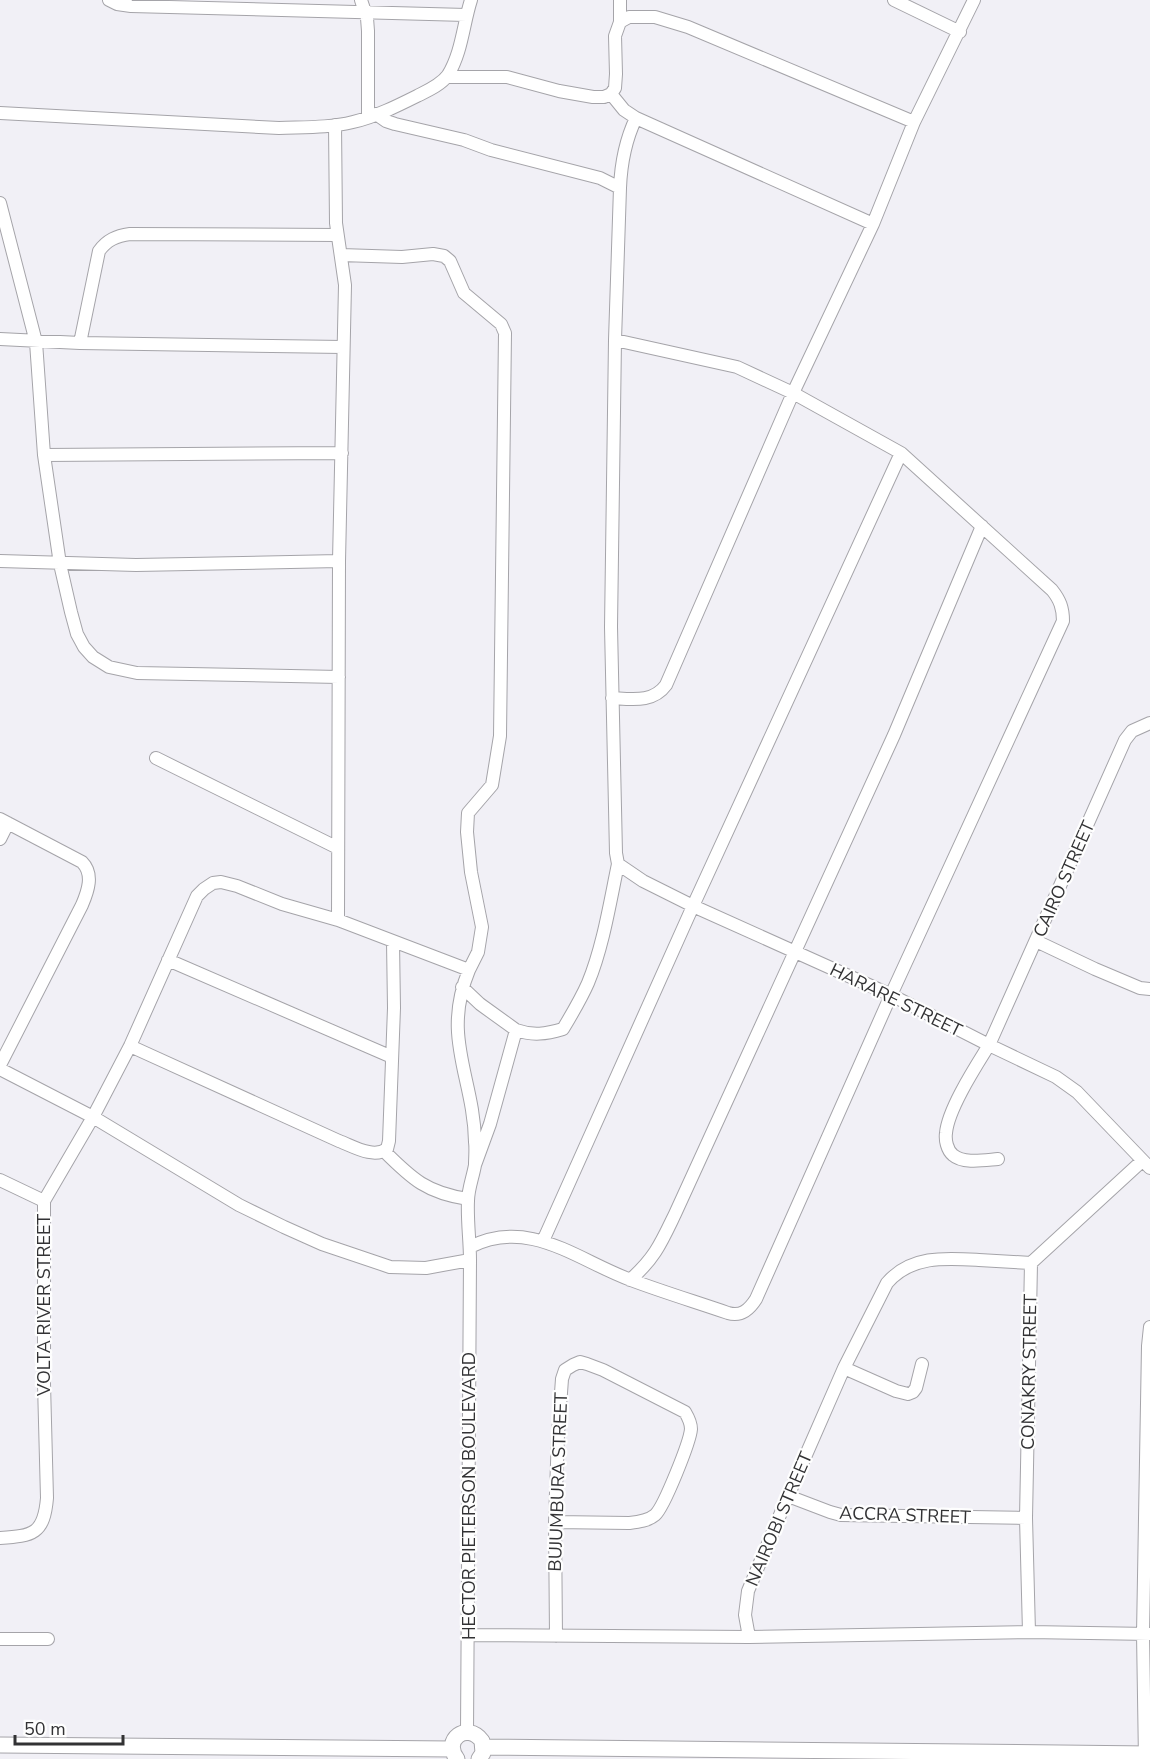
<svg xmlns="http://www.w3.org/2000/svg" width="1150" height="1759" viewBox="0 0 1150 1759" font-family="'Nunito Sans',sans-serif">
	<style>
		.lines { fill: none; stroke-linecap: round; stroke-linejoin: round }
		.minor-casing { stroke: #a5a4a9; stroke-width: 14 }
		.tertiary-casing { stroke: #a5a4a9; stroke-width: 17 }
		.minor { stroke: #fff; stroke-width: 12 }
		.tertiary { stroke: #fff; stroke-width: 15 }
		.labels { text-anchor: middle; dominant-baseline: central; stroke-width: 4.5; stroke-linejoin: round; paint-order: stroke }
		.street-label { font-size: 18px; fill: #323234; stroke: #fefefe }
	</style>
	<rect width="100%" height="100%" fill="#f1f0f6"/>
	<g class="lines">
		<defs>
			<path id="minor" d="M109,0L117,4L131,6L466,15
				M361,0L367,18L368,31V117
				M620,0V22
				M894,0L960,32
				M447,77H507L559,91L593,97H604L611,94L615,88L616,74L615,36L620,22L629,17H655L688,27L914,122
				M611,94L624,110L636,118L873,224
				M0,113L279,128C304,127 329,128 353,122C375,117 397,106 417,96C427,91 441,85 448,75C462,52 463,25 471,0
				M376,114L386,121L395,124L464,140L491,150L600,178L620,188L615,340L611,627L616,853L618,864C610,902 603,947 588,983C581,999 572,1014 563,1029C546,1034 533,1036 516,1030L490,1124L475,1165
				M335,125L336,223L345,285L339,561L338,920
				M620,188C621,163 625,141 636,118
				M0,203L36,342L44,455L60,564L71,612L77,634L84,647L93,657L109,667L137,673L339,677
				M0,339L80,343L343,347
				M80,343L99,251C107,240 116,236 130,234L337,235
				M44,455L342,453
				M0,561L136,565L339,561
				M612,698C632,699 653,703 666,685L793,393L873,224L914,122L974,0
				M156,758L338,848
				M0,819L82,862C94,874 88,891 82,905L0,1065
				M0,839L8,823
				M618,864L643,881L693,906L891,995L989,1045L1056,1077L1077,1092L1150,1168
				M1036,941L1095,969L1140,988L1150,989
				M168,960L392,1057
				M462,987L480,1004L516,1030
				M130,1046L339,1141C353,1146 373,1159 387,1149L389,1141L394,1008L393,942
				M0,1069L93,1117L239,1205L284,1227L322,1244L390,1267L426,1268L470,1260
				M384,1151C412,1179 427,1193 468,1199
				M998,1159C985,1160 963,1164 953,1155C947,1150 945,1140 946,1133C948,1109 976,1066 989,1045L1125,740L1132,731L1150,723
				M0,1180L44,1201
				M543,1241L693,906L901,453
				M470,1247C529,1217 577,1260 631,1280C663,1292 696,1302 728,1313C741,1317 749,1310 756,1299L891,995L1063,621C1063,608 1060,600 1052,590L901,453L793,393L737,367L615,340
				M630,1280C655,1258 661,1243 675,1214L894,735L982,526
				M844,1368L896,1391L908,1394L913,1392L916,1388L922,1364
				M788,1496L830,1512L841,1515L1026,1518
				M555,1522L629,1523C638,1522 648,1521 655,1515C664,1507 690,1442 691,1429C691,1423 688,1417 685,1412L603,1370L587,1364L580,1362L573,1365L565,1370L562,1379L558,1434L555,1522L556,1636
				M0,1538C33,1536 44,1534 47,1498L44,1384V1201L93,1117L130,1046L197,896L204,889L213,883L221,882L237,886L282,904L338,920L469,970L478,952L482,927L471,872L467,832L468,813L492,785L500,736L505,333L501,324L464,293L450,261L444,256L433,254L402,257L341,255
				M1029,1632L1026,1518L1031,1263L1142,1161
				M468,1635L749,1637L1029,1632L1150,1634
				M749,1637L745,1615L748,1591L788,1496L844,1368L887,1283C911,1255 946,1258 979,1260C996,1261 1013,1262 1031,1263
				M0,1639H48
				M467,1732L470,1260C470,1241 467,1220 468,1201C468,1189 473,1177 475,1165C475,1157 476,1149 475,1142C474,1077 441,1038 469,970
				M1145,1759L1143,1634L1148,1346L1150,1327"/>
			<path id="tertiary" d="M0,1745L452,1749
				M484,1747L1150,1754
				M457,1759C442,1740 467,1721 482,1741L483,1753L479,1759"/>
		</defs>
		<use href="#minor" class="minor-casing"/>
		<use href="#tertiary" class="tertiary-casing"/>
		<use href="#minor" class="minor"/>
		<use href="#tertiary" class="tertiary"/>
	</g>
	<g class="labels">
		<g class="street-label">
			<text transform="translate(1064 879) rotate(-66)">CAIRO STREET</text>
			<text transform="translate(896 1000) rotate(26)">HARARE STREET</text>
			<text transform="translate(44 1305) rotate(-90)">VOLTA RIVER STREET</text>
			<text transform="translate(1029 1372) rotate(-89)">CONAKRY STREET</text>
			<text transform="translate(558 1482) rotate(-88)">BUJUMBURA STREET</text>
			<text transform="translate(469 1496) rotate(-90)">HECTOR PIETERSON BOULEVARD</text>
			<text transform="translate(905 1515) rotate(2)">ACCRA STREET</text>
			<text transform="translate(779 1519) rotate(-67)">NAIROBI STREET</text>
		</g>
	</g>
	<path d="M15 1735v9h108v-9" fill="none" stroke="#323234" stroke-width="3"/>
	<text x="24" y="1735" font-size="18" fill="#323234" stroke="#fefefe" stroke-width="4.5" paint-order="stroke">50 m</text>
</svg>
